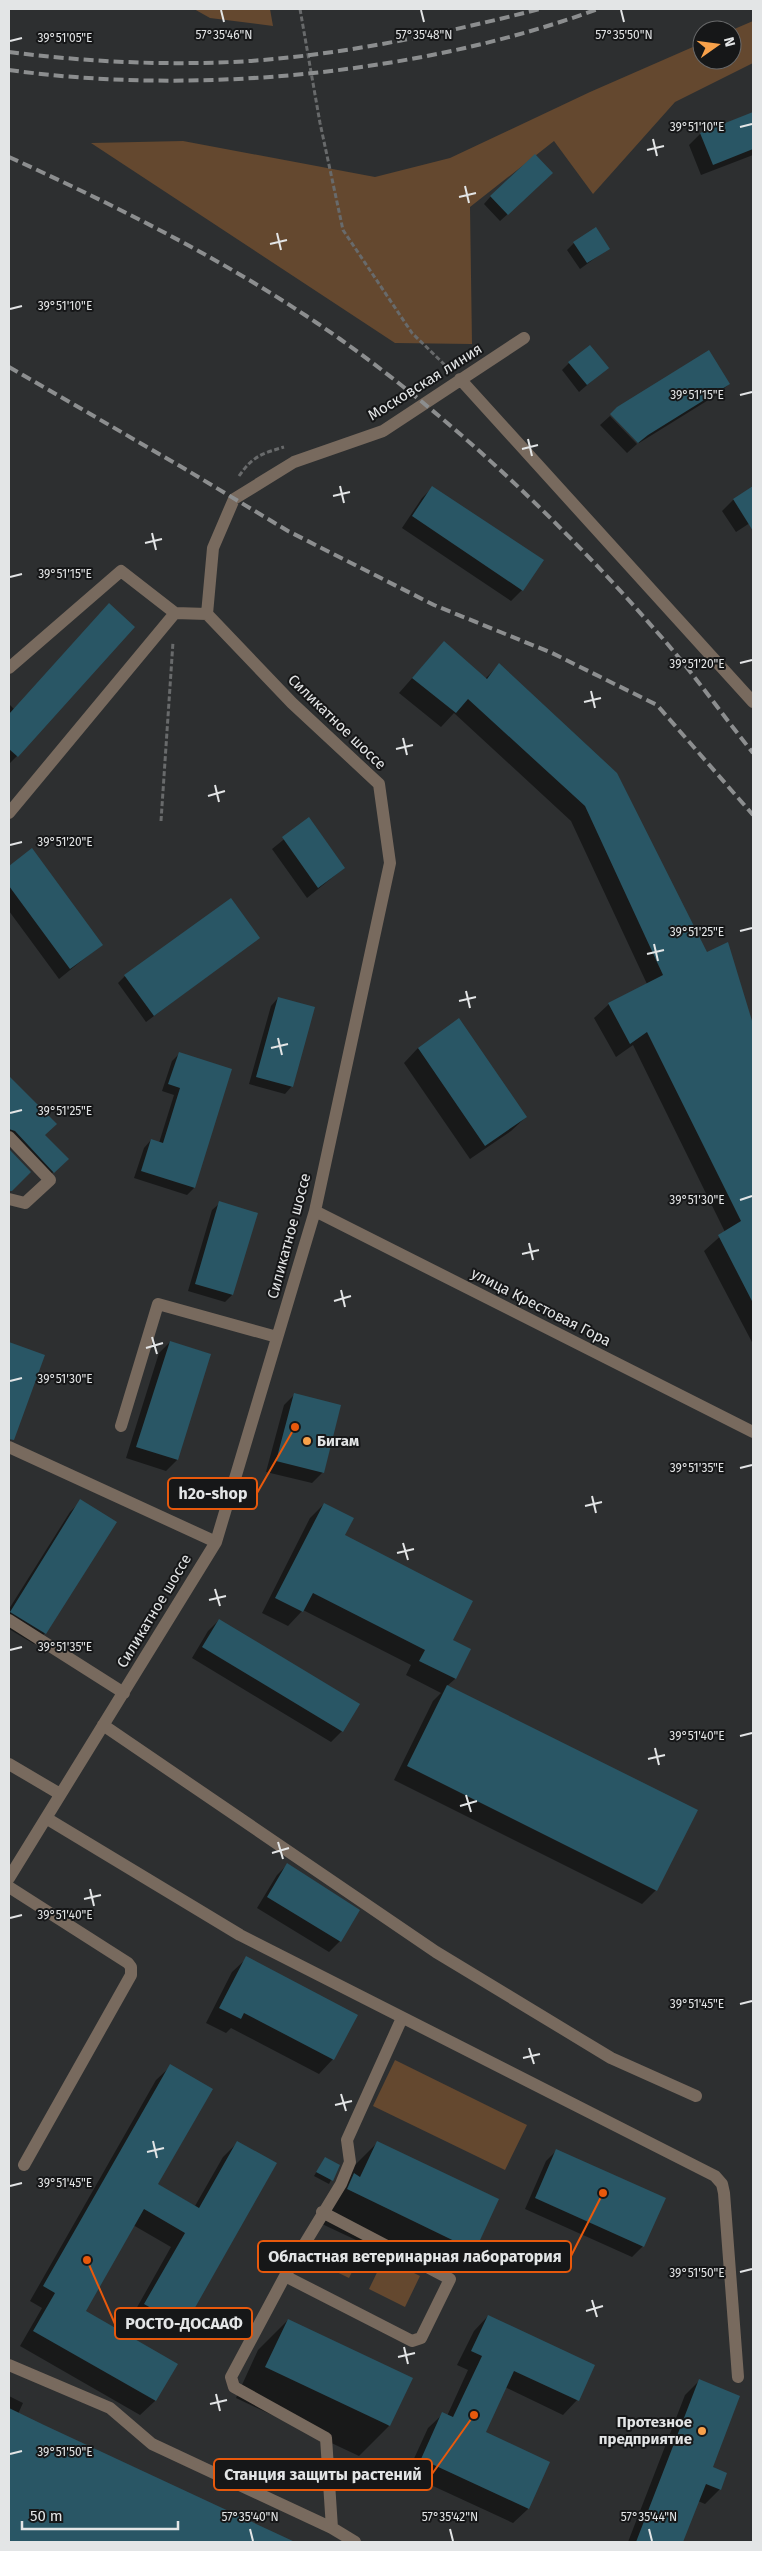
<svg xmlns="http://www.w3.org/2000/svg" width="762" height="2551" viewBox="0 0 762 2551" font-family="'Fira Sans',sans-serif">
	<style>
		.green { fill: #64482f }
		.shadow { fill: #0007 }
		.building { fill: #295665 }
		.lines { fill: none; stroke-linecap: round; stroke-linejoin: round }
		.path { stroke: #686a6b; stroke-width: 3; stroke-dasharray: 5 2.5; stroke-linecap: butt }
		.minor { stroke: #786a5e; stroke-width: 12 }
		.rail { stroke: #8c8e8f; stroke-width: 4; stroke-dasharray: 10 5; stroke-linecap: butt }
		.ticks { fill: none; stroke: #e3e5e6; stroke-width: 2 }
		.poi-dot { fill: #f8a14a; stroke: #161718; stroke-width: 2 }
		.labels { text-anchor: middle; dominant-baseline: central; stroke-width: 4; stroke-linejoin: round; paint-order: stroke }
		.street-label { font-size: 15px; fill: #e3e5e6; stroke: #161718 }
		.poi-label { font-size: 15px; font-weight: bold; fill: #e3e5e6; stroke: #161718; text-anchor: start }
		.ticks-label { font-size: 12px; text-anchor: middle; fill: #e3e5e6; stroke: #161718; stroke-width: 4; stroke-linejoin: round; paint-order: stroke }
		.leader { fill: none; stroke: #e8590c; stroke-width: 2 }
		.callout-dot { fill: #e8590c; stroke: #161718; stroke-width: 2 }
		.callout { fill: #161718; stroke: #e8590c; stroke-width: 2 }
		.callout-label { font-size: 16px; text-anchor: middle; font-weight: bold; fill: #e3e5e6 }
	</style>
	<rect width="100%" height="100%" fill="#2d2f30"/>
	<path class="green" d="M194,9H270L273,26L210,18Z
		M753,21V63L675,102L593,194L554,141L470,207L472,344L395,343L91,143L183,141L375,177L450,158L590,92L702,43V60H732V30Z
		M395,2060L527,2125L505,2170L373,2106Z
		M325,2245L357,2262L349,2278L316,2262Z
		M384,2258L420,2276L405,2307L369,2289Z"/>
	<path class="shadow" d="M753,113V155L701,175L689,145L700,134Z
		M544,181L500,221L484,204L491,196Z
		M574,243L609,248L580,269L567,250Z
		M569,363L607,368L579,392L562,370Z
		M729,384L718,394L639,443L612,414Z
		M610,416L637,444L627,453L600,425Z
		M433,487L522,590L511,601L402,528L422,498Z
		M753,487V521L736,532L722,511L733,500Z
		M133,627L17,756L9,764V704L14,709Z
		M444,642L485,679L499,665L706,954L727,944L753,1028V1344L704,1251L725,1232L633,1045L616,1057L594,1018L609,1004L647,984L571,821L454,713L441,727L399,693Z
		M309,819L344,868L307,898L272,849Z
		M32,850L101,945L59,979L9,911V867Z
		M258,938L146,1022L118,983L125,976Z
		M278,998L292,1086L285,1094L249,1084L271,1006Z
		M418,1048L526,1117L511,1131L470,1159L404,1063Z
		M179,1054L194,1188L187,1195L134,1178L144,1148L151,1140L159,1143L174,1095L162,1091L172,1061Z
		M14,1083L44,1136L67,1159L50,1175L9,1134V1089Z
		M220,1203L232,1295L225,1302L188,1291L212,1210Z
		M170,1342L210,1354L177,1460L166,1471L126,1458L159,1353Z
		M9,1343L44,1356L12,1438L9,1437Z
		M295,1394L323,1472L312,1483L266,1472L284,1405Z
		M81,1501L45,1633L34,1644L9,1629V1609L70,1512Z
		M324,1504L343,1536L451,1640L470,1649L455,1679L447,1686L656,1890L642,1904L394,1780L433,1701L441,1693L406,1675L411,1665L303,1610L288,1626L262,1613L310,1518Z
		M219,1620L342,1731L331,1742L192,1658L208,1631Z
		M288,1864L340,1941L329,1952L257,1908L277,1875Z
		M247,1958L333,2059L319,2074L231,2028L226,2033L206,2023L232,1972Z
		M171,2066L157,2184L195,2206L223,2157L238,2142L183,2326L168,2340L131,2318L171,2247L133,2225L84,2311L176,2364L155,2401L140,2415L20,2346L42,2308L30,2301L156,2080Z
		M377,2143L498,2199L474,2251L443,2281L322,2224L347,2173Z
		M557,2150L643,2246L632,2257L525,2209L546,2161Z
		M325,2158L338,2166L329,2184L314,2176Z
		M488,2316L594,2366L577,2400L563,2415L505,2387L484,2433L549,2463L528,2509L513,2523L407,2474L428,2428L443,2414L447,2416L468,2370L457,2365L474,2331Z
		M288,2320L389,2426L359,2456L236,2398L258,2350Z
		M699,2381L711,2468L720,2489L705,2504L698,2501L682,2542H628L685,2395Z
		M9,2396L23,2403L18,2414L292,2542H9Z"/>
	<path class="building" d="M753,112V149L713,165L700,133Z
		M535,154L553,173L508,215L490,196Z
		M596,227L610,249L587,263L573,242Z
		M590,345L609,368L587,385L568,362Z
		M709,350L730,384L648,435L638,443L610,414L617,407Z
		M432,486L544,560L523,591L412,516Z
		M753,486V531L733,499Z
		M109,603L135,627L18,757L9,749V714Z
		M444,641L487,679L499,663L617,773L707,952L728,942L753,1024V1303L718,1235L741,1221L647,1032L630,1044L608,1003L663,975L585,806L468,699L456,713L412,678Z
		M309,817L345,868L318,888L282,837Z
		M32,848L103,945L70,969L9,886V866Z
		M231,898L260,938L154,1016L124,975Z
		M278,997L315,1007L293,1087L256,1077Z
		M459,1018L527,1117L485,1146L418,1048Z
		M179,1052L232,1069L195,1188L141,1171L151,1139L163,1143L180,1088L168,1084Z
		M9,1076L57,1124L45,1135L69,1159L54,1173L15,1131L9,1129Z
		M9,1149L31,1172L12,1191H9Z
		M219,1201L258,1213L233,1295L195,1284Z
		M170,1341L211,1354L178,1460L136,1447Z
		M9,1342L45,1355L14,1440L9,1439Z
		M294,1393L341,1405L324,1473L276,1461Z
		M80,1499L117,1522L46,1634L10,1612Z
		M324,1503L354,1518L345,1535L473,1601L453,1640L471,1649L456,1679L419,1661L425,1650L313,1593L303,1612L275,1598Z
		M219,1619L360,1704L343,1732L202,1647Z
		M447,1685L698,1810L657,1891L407,1766Z
		M287,1863L360,1910L341,1942L267,1897Z
		M246,1956L358,2015L334,2060L244,2013L241,2019L219,2008Z
		M170,2064L213,2089L158,2184L199,2208L237,2141L277,2163L184,2327L144,2304L185,2233L144,2209L86,2311L178,2364L156,2401L33,2331L55,2293L43,2286Z
		M377,2141L499,2199L475,2251L347,2189L354,2173L360,2177Z
		M556,2149L666,2198L644,2247L535,2198Z
		M325,2157L340,2165L333,2181L316,2172Z
		M488,2315L595,2365L579,2401L514,2371L486,2432L550,2462L529,2509L421,2459L442,2412L453,2417L482,2356L471,2351Z
		M288,2319L413,2378L390,2426L265,2367Z
		M699,2379L740,2396L713,2467L727,2473L721,2490L706,2484L683,2542H636Z
		M9,2408L44,2425L295,2542H9Z"/>
	<g class="lines">
		<path class="path" d="M300,9L320,123L343,230L412,333L448,368
			M239,476C253,456 261,454 284,447
			M161,821L173,642"/>
		<path class="minor" d="M460,379L753,702
			M207,614L213,548L234,499L294,462L383,431L524,338
			M9,668L121,571L175,613
			M9,813L175,613L207,614
			M9,1137L50,1180L25,1203L9,1199
			M315,1211L753,1432
			M121,1426L158,1304L277,1337
			M9,1447L216,1542
			M9,1620L124,1693
			M103,1725L436,1952L611,2058L696,2096
			M9,1764L60,1794
			M46,1818L240,1935L715,2176L722,2184L724,2193L738,2377
			M9,1878L216,1542L315,1211L390,863L379,784L292,703L207,614
			M9,1887L128,1963L131,1967V1975L24,2165
			M285,2276L412,2341L421,2338L450,2279L322,2212
			M9,2365L110,2408L152,2444L332,2528
			M355,2542L332,2528L326,2438L234,2387L231,2377L285,2276L341,2184L350,2162L347,2140L402,2018"/>
		<path class="rail" d="M9,52C88,62 170,66 250,61C348,54 445,33 540,9
			M9,70C196,96 421,74 598,9
			M9,157C123,209 237,266 340,339C455,421 564,525 657,632C691,670 721,713 753,753
			M9,367L180,466L288,531L434,605L552,653L657,705L753,815"/>
	</g>
	<path class="ticks" d="M221,10L224,22M421,10L424,22M621,10L624,22M10,41L22,38M740,127L752,124M653,139L657,156M647,150L664,146M465,186L469,203M459,197L476,193M277,233L281,250M270,244L287,240M10,309L22,306M740,395L752,392M528,439L532,456M522,449L538,445M340,486L344,503M333,496L350,492M152,533L156,550M145,543L162,539M10,577L22,574M740,663L752,660M591,691L595,708M584,702L601,698M403,738L407,755M396,749L413,745M215,785L219,802M208,796L225,791M10,845L22,842M740,931L752,928M654,944L658,961M647,954L664,950M466,991L470,1008M459,1001L476,997M278,1038L282,1055M271,1048L288,1044M10,1113L22,1110M740,1200L752,1196M529,1243L533,1260M522,1254L539,1250M341,1290L345,1307M334,1301L351,1296M152,1337L157,1354M146,1348L163,1343M10,1381L22,1378M740,1468L752,1465M592,1496L596,1513M585,1506L602,1502M403,1543L408,1560M397,1553L414,1549M215,1589L220,1606M209,1600L226,1596M10,1650L22,1647M740,1736L752,1733M655,1748L659,1765M648,1759L665,1755M466,1795L471,1812M460,1806L477,1801M278,1842L283,1859M272,1853L289,1848M90,1889L94,1906M84,1899L101,1895M10,1918L22,1915M740,2004L752,2001M529,2048L534,2064M523,2058L540,2054M341,2094L346,2111M335,2105L352,2101M153,2141L157,2158M147,2152L164,2148M10,2186L22,2183M740,2272L752,2269M592,2300L597,2317M586,2311L603,2306M404,2347L408,2364M398,2357L415,2353M216,2394L220,2411M210,2404L227,2400M10,2454L22,2451M250,2529L253,2541M450,2529L453,2541M649,2529L652,2541"/>
	<g class="poi-dot">
		<circle cx="307" cy="1441" r="5"/>
		<circle cx="702" cy="2431" r="5"/>
	</g>
	<g class="labels">
		<g class="street-label">
			<text transform="translate(425 382) rotate(-32)">Московская линия</text>
			<text transform="translate(337 722) rotate(44)">Силикатное шоссе</text>
			<text transform="translate(289 1236) rotate(-75)">Силикатное шоссе</text>
			<text transform="translate(541 1307) rotate(27)">улица Крестовая Гора</text>
			<text transform="translate(154 1611) rotate(-59)">Силикатное шоссе</text>
		</g>
		<g class="poi-label">
			<text x="317" y="1441">Бигам</text>
			<text x="692" y="2422" text-anchor="end">Протезное<tspan x="692" dy="17">предприятие</tspan></text>
		</g>
	</g>
	<g class="ticks-label">
		<text x="624" y="39">57°35'50"N</text>
		<text x="224" y="39">57°35'46"N</text>
		<text x="424" y="39">57°35'48"N</text>
		<text x="65" y="42">39°51'05"E</text>
		<text x="697" y="131">39°51'10"E</text>
		<text x="65" y="310">39°51'10"E</text>
		<text x="697" y="399">39°51'15"E</text>
		<text x="65" y="578">39°51'15"E</text>
		<text x="697" y="668">39°51'20"E</text>
		<text x="65" y="846">39°51'20"E</text>
		<text x="697" y="936">39°51'25"E</text>
		<text x="65" y="1115">39°51'25"E</text>
		<text x="697" y="1204">39°51'30"E</text>
		<text x="65" y="1383">39°51'30"E</text>
		<text x="697" y="1472">39°51'35"E</text>
		<text x="65" y="1651">39°51'35"E</text>
		<text x="697" y="1740">39°51'40"E</text>
		<text x="65" y="1919">39°51'40"E</text>
		<text x="697" y="2008">39°51'45"E</text>
		<text x="65" y="2187">39°51'45"E</text>
		<text x="697" y="2277">39°51'50"E</text>
		<text x="65" y="2456">39°51'50"E</text>
		<text x="250" y="2521">57°35'40"N</text>
		<text x="450" y="2521">57°35'42"N</text>
		<text x="649" y="2521">57°35'44"N</text>
	</g>
	<path class="leader" d="M295 1427L257 1493M603 2193L571 2256M87 2260L115 2324M474 2415L432 2474"/>
	<g class="callout-dot">
		<circle cx="295" cy="1427" r="5"/>
		<circle cx="603" cy="2193" r="5"/>
		<circle cx="87" cy="2260" r="5"/>
		<circle cx="474" cy="2415" r="5"/>
	</g>
	<g class="callout">
		<rect x="168" y="1478" width="89" height="31" rx="5"/>
		<rect x="258" y="2241" width="313" height="31" rx="5"/>
		<rect x="115" y="2308" width="137" height="31" rx="5"/>
		<rect x="214" y="2459" width="218" height="31" rx="5"/>
	</g>
	<g class="callout-label">
		<text x="213" y="1499">h2o-shop</text>
		<text x="415" y="2262">Областная ветеринарная лаборатория</text>
		<text x="184" y="2329">РОСТО-ДОСААФ</text>
		<text x="323" y="2480">Станция защиты растений</text>
	</g>
	<rect width="762" height="2551" fill="none" stroke="#e3e5e6" stroke-width="20"/>
	<g transform="translate(717 45) rotate(76)"><circle r="24" fill="#161718" stroke="#68696a"/>
	<path d="M0-4L9 19L0 12L-9 19Z" fill="#f8a14a"/>
	<text y="-8" font-size="14" font-weight="bold" text-anchor="middle" fill="#e3e5e6">N</text>
	</g>
	<path d="M22 2521v8h156v-8" fill="none" stroke="#e3e5e6" stroke-width="2.5"/>
	<text x="30" y="2521" font-size="15" fill="#e3e5e6" stroke="#161718" stroke-width="4" paint-order="stroke">50 m</text>
</svg>
